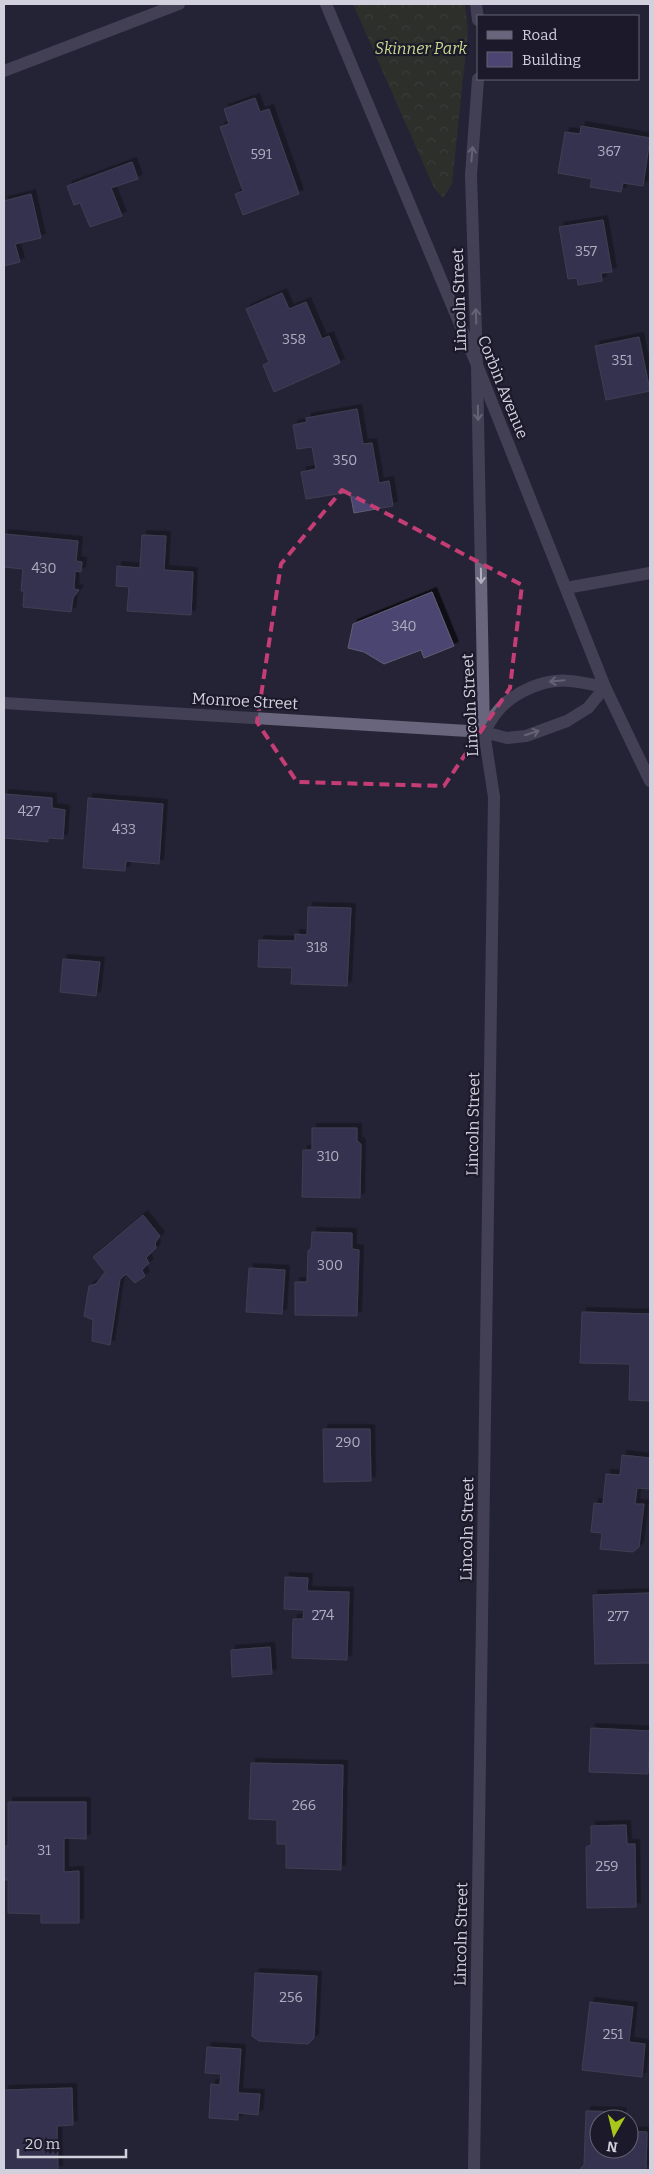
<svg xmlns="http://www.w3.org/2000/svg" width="654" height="2174" viewBox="0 0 654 2174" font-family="Bitter,serif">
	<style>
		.forest { fill: url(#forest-crowns) }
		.building { fill: #4c4571; stroke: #615e74; filter: url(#shadow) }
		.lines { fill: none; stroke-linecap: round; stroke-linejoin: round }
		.minor { stroke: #68657c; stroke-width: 12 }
		.tertiary { stroke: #68657c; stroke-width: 12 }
		.secondary { stroke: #68657c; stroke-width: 12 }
		.oneway { stroke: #b2b0bf }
		.marked { fill: none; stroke: #c53d75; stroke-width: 4; stroke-dasharray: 10 6; stroke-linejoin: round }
		.labels { text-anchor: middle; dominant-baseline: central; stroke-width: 4.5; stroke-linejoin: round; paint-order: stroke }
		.number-label { font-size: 14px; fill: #b0adc1 }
		.park-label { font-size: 16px; font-style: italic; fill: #c5d88b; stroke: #1c192b }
		.street-label { font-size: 16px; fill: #d1d0dc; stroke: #1c192b }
	</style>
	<defs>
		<pattern id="forest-crowns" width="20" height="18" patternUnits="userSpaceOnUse" patternTransform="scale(1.25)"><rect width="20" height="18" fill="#383f20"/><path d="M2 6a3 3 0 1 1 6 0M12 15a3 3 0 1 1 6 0" fill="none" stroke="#545a40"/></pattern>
		<filter id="shadow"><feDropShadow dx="4.5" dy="-4.5" stdDeviation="0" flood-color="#0009"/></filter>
	</defs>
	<rect width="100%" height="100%" fill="#252335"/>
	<path class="forest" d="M353,4H465L468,31L452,184L443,198L434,188Z"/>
	<path class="building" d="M255,98L260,112L269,109L299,194L243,215L235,194L243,191L220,127L229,124L224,109Z
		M581,126L650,138L643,186L623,183L621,192L590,187L592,179L558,173L565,132L580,134Z
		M132,162L138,179L111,188L122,216L90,227L80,203L74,205L67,186Z
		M31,194L41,238L15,244L20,262L4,266V201Z
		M603,220L612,272L601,273L602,281L578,285L577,278L568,279L559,227Z
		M282,293L289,309L306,302L322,339L329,336L340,363L274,392L263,365L269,362L246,309Z
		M639,337L650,391L606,400L595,346Z
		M357,409L363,444L372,443L379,483L389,481L393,506L354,513L350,492L306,499L301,472L316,469L312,447L297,449L293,425L307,422L306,418Z
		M4,534L78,541L76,561L82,562L81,572L75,571L74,589L79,590L73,598L71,612L23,607L24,591H21L23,569L4,567Z
		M142,535L166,536L164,570L193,572L191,615L127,611L129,587L116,586L117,566L140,568Z
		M432,592L454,646L424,658L421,650L384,664L364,652L348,648L353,624Z
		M4,794L52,798V808L65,810L63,839L48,838V842L4,838Z
		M88,798L163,804L159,864L126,861L125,871L83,868Z
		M308,907L351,908L347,986L291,984L292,968L258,967L259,940L295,941V934L307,935Z
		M63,959L100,962L96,996L60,992Z
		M312,1128H357V1141L361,1144L360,1198L302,1197L303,1150H312Z
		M143,1215L160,1236L155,1243L156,1248L146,1258L149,1263L142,1270L145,1276L135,1283L126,1274L120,1279L110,1345L92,1341L93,1320L84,1316L89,1286L96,1284L105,1272L93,1257Z
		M312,1232L352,1233V1249L359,1250L357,1316L295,1315V1282H307L308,1251L311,1248Z
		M249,1268L285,1270L282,1314L246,1312Z
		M582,1312L650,1314V1401L629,1400L630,1364L580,1363Z
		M323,1429H370L371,1481L324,1482Z
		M622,1455L650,1458V1489L637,1488L635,1504H644L639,1547L633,1552L600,1549L602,1533L591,1532L594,1503L603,1504L606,1474L620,1475Z
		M285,1577L308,1578L307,1591L349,1592L347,1660L292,1658L293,1619H303L304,1610L284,1609Z
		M650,1593L649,1663L595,1664L593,1595Z
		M270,1647L272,1674L232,1677L231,1650Z
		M591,1728L650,1731L648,1774L589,1772Z
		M251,1763L343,1765L341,1870L286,1868V1844H277V1820L249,1819Z
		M8,1802H86V1839L64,1838V1872L79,1871V1923H41V1914L8,1913V1880H4V1846H8Z
		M626,1825L627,1844H635L636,1907L587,1908L586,1847L591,1845V1826Z
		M255,1973L317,1976L314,2038L308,2044L259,2041L252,2036Z
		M590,2002L633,2007L629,2042L645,2044L642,2077L582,2070Z
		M207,2047L241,2049L238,2093L260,2094L258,2115L238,2113V2120L209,2118L211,2084L220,2085L221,2074L205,2073Z
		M72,2088L73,2125L57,2126L58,2170H4V2090Z
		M586,2111L622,2112L621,2119H599V2149H629V2131L647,2132L646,2170H579L584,2165Z"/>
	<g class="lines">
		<path class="minor" d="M476,4L478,20
			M4,71L179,4
			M477,365L471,175L478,79
			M566,588L650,573"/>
		<path class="tertiary" d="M4,703L484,732L507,738L526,736L567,721L588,708L605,687C594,685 582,682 570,681C545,678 513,692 497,712C492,718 488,726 484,732
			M474,2170L494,797L484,732L477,367"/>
		<path class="secondary" d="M326,4L477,365L605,687L650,781"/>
	</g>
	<defs><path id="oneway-shaft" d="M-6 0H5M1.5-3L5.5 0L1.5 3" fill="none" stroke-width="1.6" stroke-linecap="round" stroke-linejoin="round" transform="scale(1.25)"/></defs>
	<g class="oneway">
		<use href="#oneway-shaft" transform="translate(472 154) rotate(-85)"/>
		<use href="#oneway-shaft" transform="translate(476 316) rotate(-92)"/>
		<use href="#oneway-shaft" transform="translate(478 413) rotate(89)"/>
		<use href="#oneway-shaft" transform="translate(481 576) rotate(89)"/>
		<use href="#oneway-shaft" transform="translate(557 681) rotate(175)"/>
		<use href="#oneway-shaft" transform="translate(532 733) rotate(-18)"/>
	</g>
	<path d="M0 0H654V2174H0ZM342,490L522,585L510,688L444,786L297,782L257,722L281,564Z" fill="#252335" fill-opacity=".55" fill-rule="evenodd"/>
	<path class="marked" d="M342,490L522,585L510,688L444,786L297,782L257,722L281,564Z"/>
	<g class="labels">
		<g class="number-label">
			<text x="609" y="151">367</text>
			<text x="261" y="154">591</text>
			<text x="586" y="251">357</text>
			<text x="294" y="339">358</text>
			<text x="622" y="360">351</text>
			<text x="345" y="460">350</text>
			<text x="44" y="568">430</text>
			<text x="404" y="626">340</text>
			<text x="29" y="811">427</text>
			<text x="124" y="829">433</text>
			<text x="317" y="947">318</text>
			<text x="328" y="1156">310</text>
			<text x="330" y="1265">300</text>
			<text x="348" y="1442">290</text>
			<text x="323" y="1615">274</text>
			<text x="618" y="1616">277</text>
			<text x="304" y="1805">266</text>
			<text x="44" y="1850">31</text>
			<text x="607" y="1866">259</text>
			<text x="291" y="1997">256</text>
			<text x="613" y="2034">251</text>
		</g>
		<g class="park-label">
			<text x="421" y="48">Skinner Park</text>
		</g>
		<g class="street-label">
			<text transform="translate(459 300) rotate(-92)">Lincoln Street</text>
			<text transform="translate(503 387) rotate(68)">Corbin Avenue</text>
			<text transform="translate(245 701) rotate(3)">Monroe Street</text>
			<text transform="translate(470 705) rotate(-93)">Lincoln Street</text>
			<text transform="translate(473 1124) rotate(-89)">Lincoln Street</text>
			<text transform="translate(467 1529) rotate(-89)">Lincoln Street</text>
			<text transform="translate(461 1934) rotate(-89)">Lincoln Street</text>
		</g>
	</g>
	<rect width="654" height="2174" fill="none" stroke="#d1d0dc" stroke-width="10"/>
	<rect x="477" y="15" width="162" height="65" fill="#1c192b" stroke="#646272"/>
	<rect x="487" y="31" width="25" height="8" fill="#68657c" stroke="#646272"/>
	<text x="522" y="40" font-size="15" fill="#d1d0dc">Road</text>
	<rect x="487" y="52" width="25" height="15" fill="#4c4571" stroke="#646272"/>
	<text x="522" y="65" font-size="15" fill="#d1d0dc">Building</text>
	<g transform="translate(614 2134) rotate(188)"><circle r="24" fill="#1c192b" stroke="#646272"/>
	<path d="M0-4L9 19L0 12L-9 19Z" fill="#a9c71b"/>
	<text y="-8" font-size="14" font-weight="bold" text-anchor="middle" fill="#d1d0dc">N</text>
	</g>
	<path d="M18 2149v8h108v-8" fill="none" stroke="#d1d0dc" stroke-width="2.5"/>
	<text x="25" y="2149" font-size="15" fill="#d1d0dc" stroke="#1c192b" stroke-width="4" paint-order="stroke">20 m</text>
</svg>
